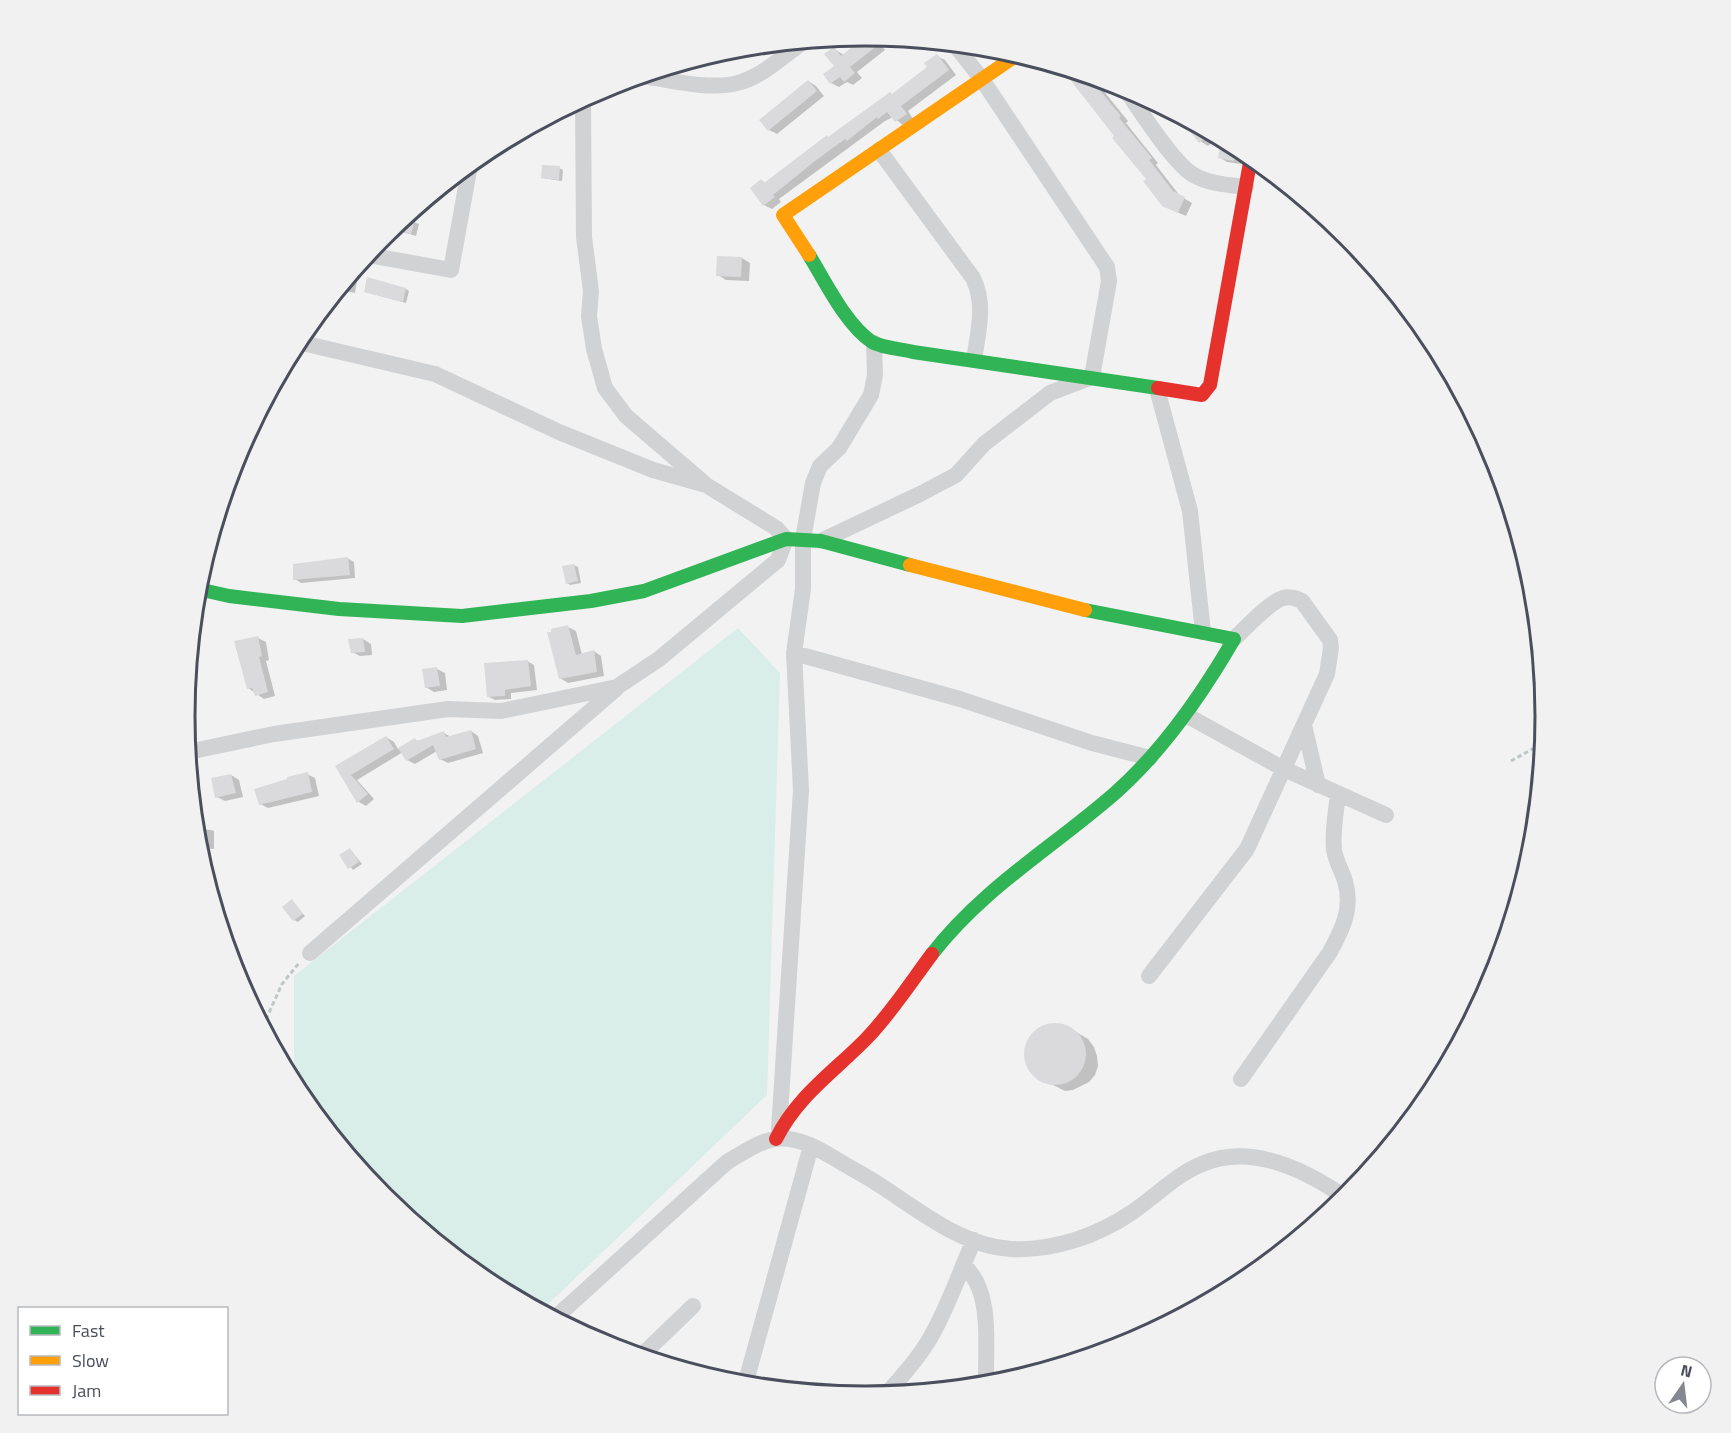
<svg xmlns="http://www.w3.org/2000/svg" width="1731" height="1433" viewBox="0 0 1731 1433" font-family="'Titillium Web',sans-serif">
	<style>
		.green { fill: #d9eee8 }
		.shadow { fill: #0003 }
		.building { fill: #dadadc }
		.lines { fill: none; stroke-linecap: round; stroke-linejoin: round }
		.path { stroke: #bdc7c7; stroke-width: 3; stroke-dasharray: 4.5 3; stroke-linecap: butt }
		.street { stroke: #d1d2d4; stroke-width: 16 }
		.fast { stroke: #30b455; stroke-width: 14 }
		.slow { stroke: #ff9f0a; stroke-width: 14 }
		.jam { stroke: #e5322d; stroke-width: 14 }
		.rim { fill: none; stroke: #4b4f5d; stroke-width: 3 }
	</style>
	<rect width="100%" height="100%" fill="#f2f2f2"/>
	<path class="green" d="M738,628L780,673L767,1095L541,1311L487,1282L384,1197L300,1094L294,1083V976Z"/>
	<path class="shadow" d="M891,38L906,40L900,45Z
		M877,40L885,50L857,72L862,78L853,85L847,82L839,87L831,83L836,66L834,49L844,55Z
		M937,56L945,60L956,75L908,111L913,119L904,126L893,117L885,121L779,199L781,202L772,209L764,205L761,181L765,183L893,95L929,67Z
		M1062,68L1093,78L1128,121L1126,123L1158,163L1156,165L1180,196L1192,203L1186,216L1172,210Z
		M808,81L816,86L824,96L777,134L769,130Z
		M1182,118L1219,137L1208,146L1200,141Z
		M1223,142L1230,144L1244,151L1241,164L1227,162L1219,157Z
		M559,168L563,170L562,181L542,178Z
		M405,219L419,224L416,236L392,229Z
		M742,258L750,263L749,281L726,280L718,275Z
		M349,278L357,281L355,293L340,290Z
		M406,289L409,291L406,303L369,293Z
		M347,558L354,562L355,578L301,583L295,579Z
		M574,565L578,567L581,583L570,585L567,583Z
		M568,627L576,631L582,655L594,651L601,656L604,676L568,683L560,678Z
		M258,638L266,642L269,660L266,661L275,696L264,699L248,688Z
		M363,639L371,644L372,655L360,656L352,652Z
		M527,661L534,665L537,690L511,693V699L495,700L489,697Z
		M437,669L445,673L447,690L434,692L426,687Z
		M471,731L478,736L483,753L448,763L440,759L437,751L415,764L407,760L403,752L357,780L374,799L366,806L359,802L337,767L386,737L394,742L398,749L415,740L420,742L444,733L451,737Z
		M307,774L315,778L319,796L268,808L260,804L289,780Z
		M231,775L239,780L243,797L225,801L217,797Z
		M191,778L197,781L199,791L192,792Z
		M196,829L211,830L214,831V849L198,848Z
		M350,849L362,864L353,870L341,855Z
		M292,901L305,916L298,922L294,920Z
		M1057,1024L1066,1026L1088,1039L1094,1047L1097,1056L1098,1066L1095,1075L1089,1082L1073,1090L1065,1091L1035,1076L1026,1060L1025,1052L1032,1035L1047,1025Z"/>
	<path class="building" d="M866,36L887,38L850,67L855,73L844,82L840,77L830,84L823,74L834,66L824,54L834,47L841,56Z
		M937,54L949,70L901,106L907,114L895,122L887,112L878,119L877,117L847,141L845,139L815,161L773,195L775,197L763,206L750,188L761,179L764,183L827,135L828,137L890,92L892,94L927,67L924,63Z
		M1061,68L1089,77L1111,104L1121,116L1119,118L1152,158L1149,160L1173,191L1185,197L1178,213L1162,206L1143,181L1146,179L1112,138L1114,136Z
		M808,80L817,91L768,131L759,120Z
		M1177,115L1205,130L1211,133L1199,143Z
		M1222,139L1236,147L1234,161L1218,158Z
		M542,165L560,166L559,180L541,178Z
		M406,218L415,220L411,234L398,231L400,223Z
		M717,256L742,257L741,277L716,276Z
		M367,277L406,288L403,302L364,292Z
		M348,557L350,575L293,580V564Z
		M574,564L578,581L566,584L562,566Z
		M568,625L576,655L594,650L597,672L559,679L547,632H551V629Z
		M258,636L262,656L259,657L268,692L255,696L252,688L247,689L234,641Z
		M363,638L365,652L351,653L348,639Z
		M528,660L531,686L505,690V696L487,697L484,663Z
		M437,667L440,686L425,688L422,669Z
		M471,730L476,749L439,760L433,745L406,761L398,748L415,738L417,741L444,731L446,737Z
		M386,736L394,749L351,775L368,794L357,803L335,766Z
		M308,772L312,792L259,805L254,789L287,779V777Z
		M231,774L236,793L215,798L211,778Z
		M350,848L359,862L348,869L339,855Z
		M292,899L303,914L293,921L282,907Z
		M1024 1054a31 31 0 1 1 62 0a31 31 0 1 1-62 0Z"/>
	<g class="lines">
		<path class="path" d="M1511,761L1543,743
			M263,1026L282,984L299,963"/>
		<path class="street" d="M644,76C673,81 713,91 741,82C763,75 784,56 803,42
			M1124,87C1139,109 1172,161 1192,174C1208,184 1229,185 1246,187
			M583,100L584,237L591,291L589,316L594,349L605,388L626,416L704,483
			M879,150L973,278C986,304 978,332 974,360
			M368,255L451,270L470,165
			M1157,389L1190,511L1203,632
			M821,541L920,494L956,475L984,444L1050,393L1092,377L1109,281L1107,267L981,78L955,45
			M794,653L960,699L1092,743L1150,758
			M1186,715L1284,769L1386,815
			M1304,725L1318,785
			M188,752L274,734L448,709L501,711L617,687L659,659L778,560L786,539L776,528L706,485L653,470L559,432L435,374L298,342
			M310,953L617,688
			M1149,976L1247,849L1327,674L1331,648L1330,640L1302,601C1295,598 1290,596 1283,598C1268,603 1246,628 1234,639
			M1241,1079L1330,952C1343,928 1353,908 1345,881C1342,871 1336,862 1334,850C1332,832 1336,813 1338,794
			M779,1129L801,790L794,653L803,589V539L813,483L820,466L839,448L871,395L875,375L874,343
			M963,1265C994,1290 985,1349 986,1385
			M555,1318L727,1162C741,1154 759,1141 776,1139C798,1136 821,1150 839,1161C852,1169 866,1176 878,1184C919,1210 961,1246 1011,1249C1053,1251 1097,1236 1131,1213C1155,1197 1175,1175 1202,1164C1251,1143 1306,1170 1346,1198
			M641,1356L693,1306
			M745,1385L811,1146
			M885,1395C901,1378 917,1360 929,1340C948,1308 959,1273 974,1240"/>
		<path class="fast" d="M809,255C825,281 846,325 872,342C883,348 901,349 913,352L1158,388
			M198,589L229,596L339,609L462,616L591,601L644,591L786,539L821,541L910,565
			M932,954C983,888 1052,848 1114,794C1163,751 1201,696 1234,639L1085,610"/>
		<path class="slow" d="M809,255L783,215L1017,55
			M910,565L1085,610"/>
		<path class="jam" d="M1158,388L1202,395L1210,385L1251,157
			M776,1139C797,1096 835,1071 867,1038C892,1012 911,982 932,954"/>
	</g>
	<path d="M0 0H1731V1433H0ZM195 716a670 670 0 1 1 1340 0a670 670 0 1 1-1340 0Z" fill="#f1f1f2" fill-rule="evenodd"/>
	<path class="rim" d="M195 716a670 670 0 1 1 1340 0a670 670 0 1 1-1340 0Z"/>
	<rect x="18" y="1307" width="210" height="108" fill="#ffffff" stroke="#b7b9be" stroke-width="1.5"/>
	<rect x="30" y="1326" width="30" height="9" fill="#30b455" stroke="#b7b9be" stroke-width="1.5"/>
	<text x="72" y="1337" font-size="18" fill="#4b4f5d">Fast</text>
	<rect x="30" y="1356" width="30" height="9" fill="#ff9f0a" stroke="#b7b9be" stroke-width="1.5"/>
	<text x="72" y="1367" font-size="18" fill="#4b4f5d">Slow</text>
	<rect x="30" y="1386" width="30" height="9" fill="#e5322d" stroke="#b7b9be" stroke-width="1.5"/>
	<text x="72" y="1397" font-size="18" fill="#4b4f5d">Jam</text>
	<g transform="translate(1683 1385) rotate(14)"><circle r="28" fill="#ffffff" stroke="#b7b9be" stroke-width="1.5"/>
	<path d="M0-4.5L10 22L0 15L-10 22Z" fill="#858891"/>
	<text y="-9" font-size="16" font-weight="bold" text-anchor="middle" fill="#4b4f5d">N</text>
	</g>
</svg>
